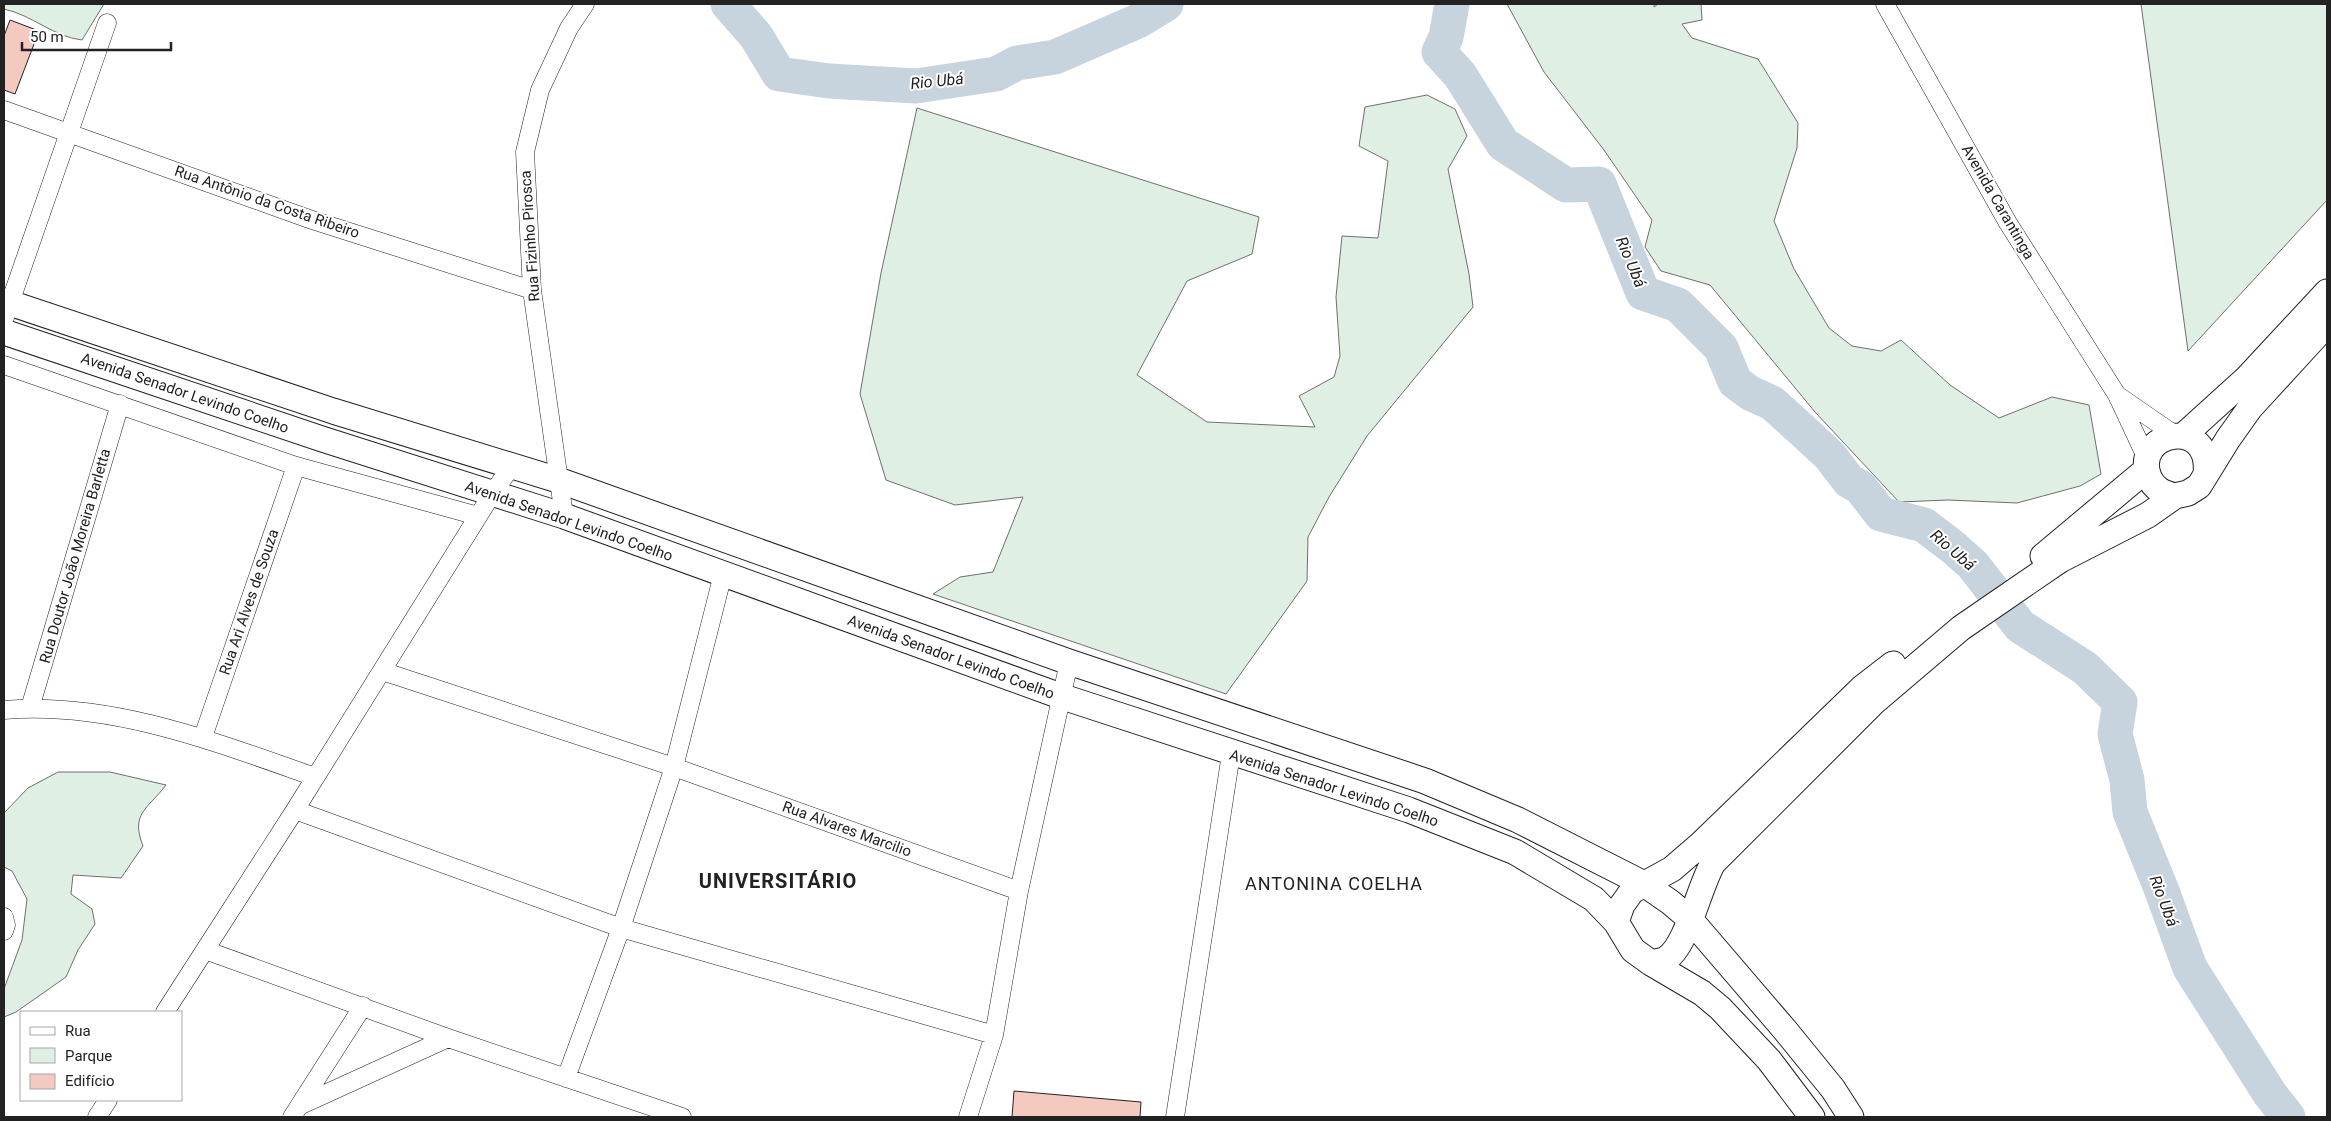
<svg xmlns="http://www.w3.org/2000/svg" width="2331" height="1121" viewBox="0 0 2331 1121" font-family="Roboto,sans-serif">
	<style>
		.green { fill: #e0efe3; stroke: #6f6f6f }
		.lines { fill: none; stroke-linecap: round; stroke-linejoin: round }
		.river { stroke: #c7d3dd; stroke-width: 35 }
		.building { fill: #f3c9c0; stroke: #222 }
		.street-casing { stroke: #222; stroke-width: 19 }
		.secondary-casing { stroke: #222; stroke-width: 27 }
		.street { stroke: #fff; stroke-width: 18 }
		.secondary { stroke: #fff; stroke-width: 25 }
		.labels { text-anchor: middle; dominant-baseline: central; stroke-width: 4; stroke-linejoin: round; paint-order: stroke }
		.street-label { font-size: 15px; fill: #222; stroke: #fff }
		.water-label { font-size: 16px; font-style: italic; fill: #222; stroke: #fff }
		.quarter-label { font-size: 18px; letter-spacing: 1px; fill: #222; stroke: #fff }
		.district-label { font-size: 20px; font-weight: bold; letter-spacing: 1px; fill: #222; stroke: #fff }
	</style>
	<rect width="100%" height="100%" fill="#fff"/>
	<path class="green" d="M4,4H104L82,40C54,37 32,15 4,9Z
		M1507,4H1654V7L1658,4H1701L1702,20L1682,24L1692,38L1758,59L1798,123L1797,148L1774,221L1794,269L1829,328L1852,346L1881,351L1901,340L1950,385L1999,418L2052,397L2089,405L2101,474L2080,486L2017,503L1948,500L1899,502L1815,412L1710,285L1661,271L1645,247L1652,220L1604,150L1544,72Z
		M2141,4H2327V200L2188,351Z
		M1427,95L1455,109L1467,136L1448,169L1469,274L1473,307L1367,436L1329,497L1308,537L1307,581L1226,694L933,594L960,577L993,572L1023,497L955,505L886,480L860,394L881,273L917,108L1259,217L1252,254L1187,281L1137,375L1207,422L1315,427L1299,396L1334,377L1340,356L1336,297L1342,236L1378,238L1388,161L1359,146L1365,107Z
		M58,772H110L166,785C148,809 130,813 143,846L121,878L73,875L71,894L92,909L95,924L78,950L66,977L16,1012L4,1017V989L22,940L27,899L12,871L4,867V813L28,788Z"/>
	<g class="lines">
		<path class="river" d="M728,4L756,36L779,74L829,81L916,86L996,74L1017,63L1055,57L1138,21L1166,4
			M1452,4L1446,37L1439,52L1460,75L1503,144L1566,185L1599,184L1643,293L1678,305L1721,348L1735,382L1750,393L1772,403L1802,430L1830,456L1849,481L1860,487L1881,514L1924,525L1954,548L1973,565L2020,626L2085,668L2120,702L2115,734L2127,780L2130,812L2162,891L2190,968L2270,1094L2288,1117"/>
	</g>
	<path class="building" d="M10,20L39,31L15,94L4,90V36Z
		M1014,1091L1141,1102L1140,1117H1012Z"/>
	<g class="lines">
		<defs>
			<path id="street" d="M1885,4L2008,223L2117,395L2147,459
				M4,110L312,220L532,290
				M4,320L107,23
				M4,365L296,466L478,516
				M2117,395L2175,435
				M564,516L532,290L525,152L540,90L569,28L585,4
				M382,671L674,767L1019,891
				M30,708L120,404
				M4,710C111,701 215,742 315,777
				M203,737L296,466
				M295,810L621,928L994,1035
				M4,917L6,925L4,931
				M205,950L448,1038L682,1117
				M165,1012L295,810L492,494L511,467
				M566,1078L621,928L674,767L723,574
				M301,1105L448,1038
				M97,1117L108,1100
				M292,1117L363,1006
				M968,1117L994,1035L1019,891L1069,662
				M1175,1117L1231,754"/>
			<path id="secondary" d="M4,301L333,411L558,480L1069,662L1425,781L1518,820L1644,884L1670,902L1689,918L1785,1030L1833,1089L1851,1117
				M4,332L322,439L564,516L1063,697L1409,810L1515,852L1594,899L1616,922L1633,950L1651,963L1702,993L1720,1008L1769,1060L1812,1117
				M2183,436L2247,378L2327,292
				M2175,496C2163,493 2154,489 2149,477C2131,432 2212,415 2206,474
				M2043,556L2146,470
				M1616,922L1622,905L1632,891L1672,869L1701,844L1862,688L1893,664
				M1651,963C1655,962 1662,961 1666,959C1687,946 1699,887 1713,863L1874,702L1961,628L2060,560L2148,515L2175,496L2188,493L2199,486L2228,439L2250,408L2327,324"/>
		</defs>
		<use href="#street" class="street-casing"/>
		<use href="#secondary" class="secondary-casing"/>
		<use href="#street" class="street"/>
		<use href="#secondary" class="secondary"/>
	</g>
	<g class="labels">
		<g class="street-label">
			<text transform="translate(267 202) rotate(19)">Rua Antônio da Costa Ribeiro</text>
			<text transform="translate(1998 202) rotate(60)">Avenida Carantinga</text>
			<text transform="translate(530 236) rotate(-94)">Rua Fizinho Pirosca</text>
			<text transform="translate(185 393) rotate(19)">Avenida Senador Levindo Coelho</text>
			<text transform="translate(569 521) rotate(19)">Avenida Senador Levindo Coelho</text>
			<text transform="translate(75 556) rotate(-74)">Rua Doutor João Moreira Barletta</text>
			<text transform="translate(249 602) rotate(-71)">Rua Ari Alves de Souza</text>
			<text transform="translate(951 657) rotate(20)">Avenida Senador Levindo Coelho</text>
			<text transform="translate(1334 788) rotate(18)">Avenida Senador Levindo Coelho</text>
			<text transform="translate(847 829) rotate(20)">Rua Alvares Marcilio</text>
		</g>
		<g class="water-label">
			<text transform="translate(937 81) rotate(-6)">Rio Ubá</text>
			<text transform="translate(1631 262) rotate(67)">Rio Ubá</text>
			<text transform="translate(1953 550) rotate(41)">Rio Ubá</text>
			<text transform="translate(2164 901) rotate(69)">Rio Ubá</text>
		</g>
		<g class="quarter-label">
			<text x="1334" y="883">ANTONINA COELHA</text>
		</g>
		<g class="district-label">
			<text x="778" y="881">UNIVERSITÁRIO</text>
		</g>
	</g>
	<rect width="2331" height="1121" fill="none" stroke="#222222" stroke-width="10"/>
	<rect x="20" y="1011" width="162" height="90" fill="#ffffff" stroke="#a7a7a7"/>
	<rect x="30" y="1027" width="25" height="8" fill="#ffffff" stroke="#a7a7a7"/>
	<text x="65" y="1036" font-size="15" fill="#222222">Rua</text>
	<rect x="30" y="1048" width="25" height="15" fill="#e0efe3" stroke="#a7a7a7"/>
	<text x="65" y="1061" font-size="15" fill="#222222">Parque</text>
	<rect x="30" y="1074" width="25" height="15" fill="#f3c9c0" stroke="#a7a7a7"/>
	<text x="65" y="1086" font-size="15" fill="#222222">Edifício</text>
	<path d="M22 42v8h149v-8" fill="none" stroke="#222222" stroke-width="2.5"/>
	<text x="30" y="42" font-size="15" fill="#222222" stroke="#ffffff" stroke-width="4" paint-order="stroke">50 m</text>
</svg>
